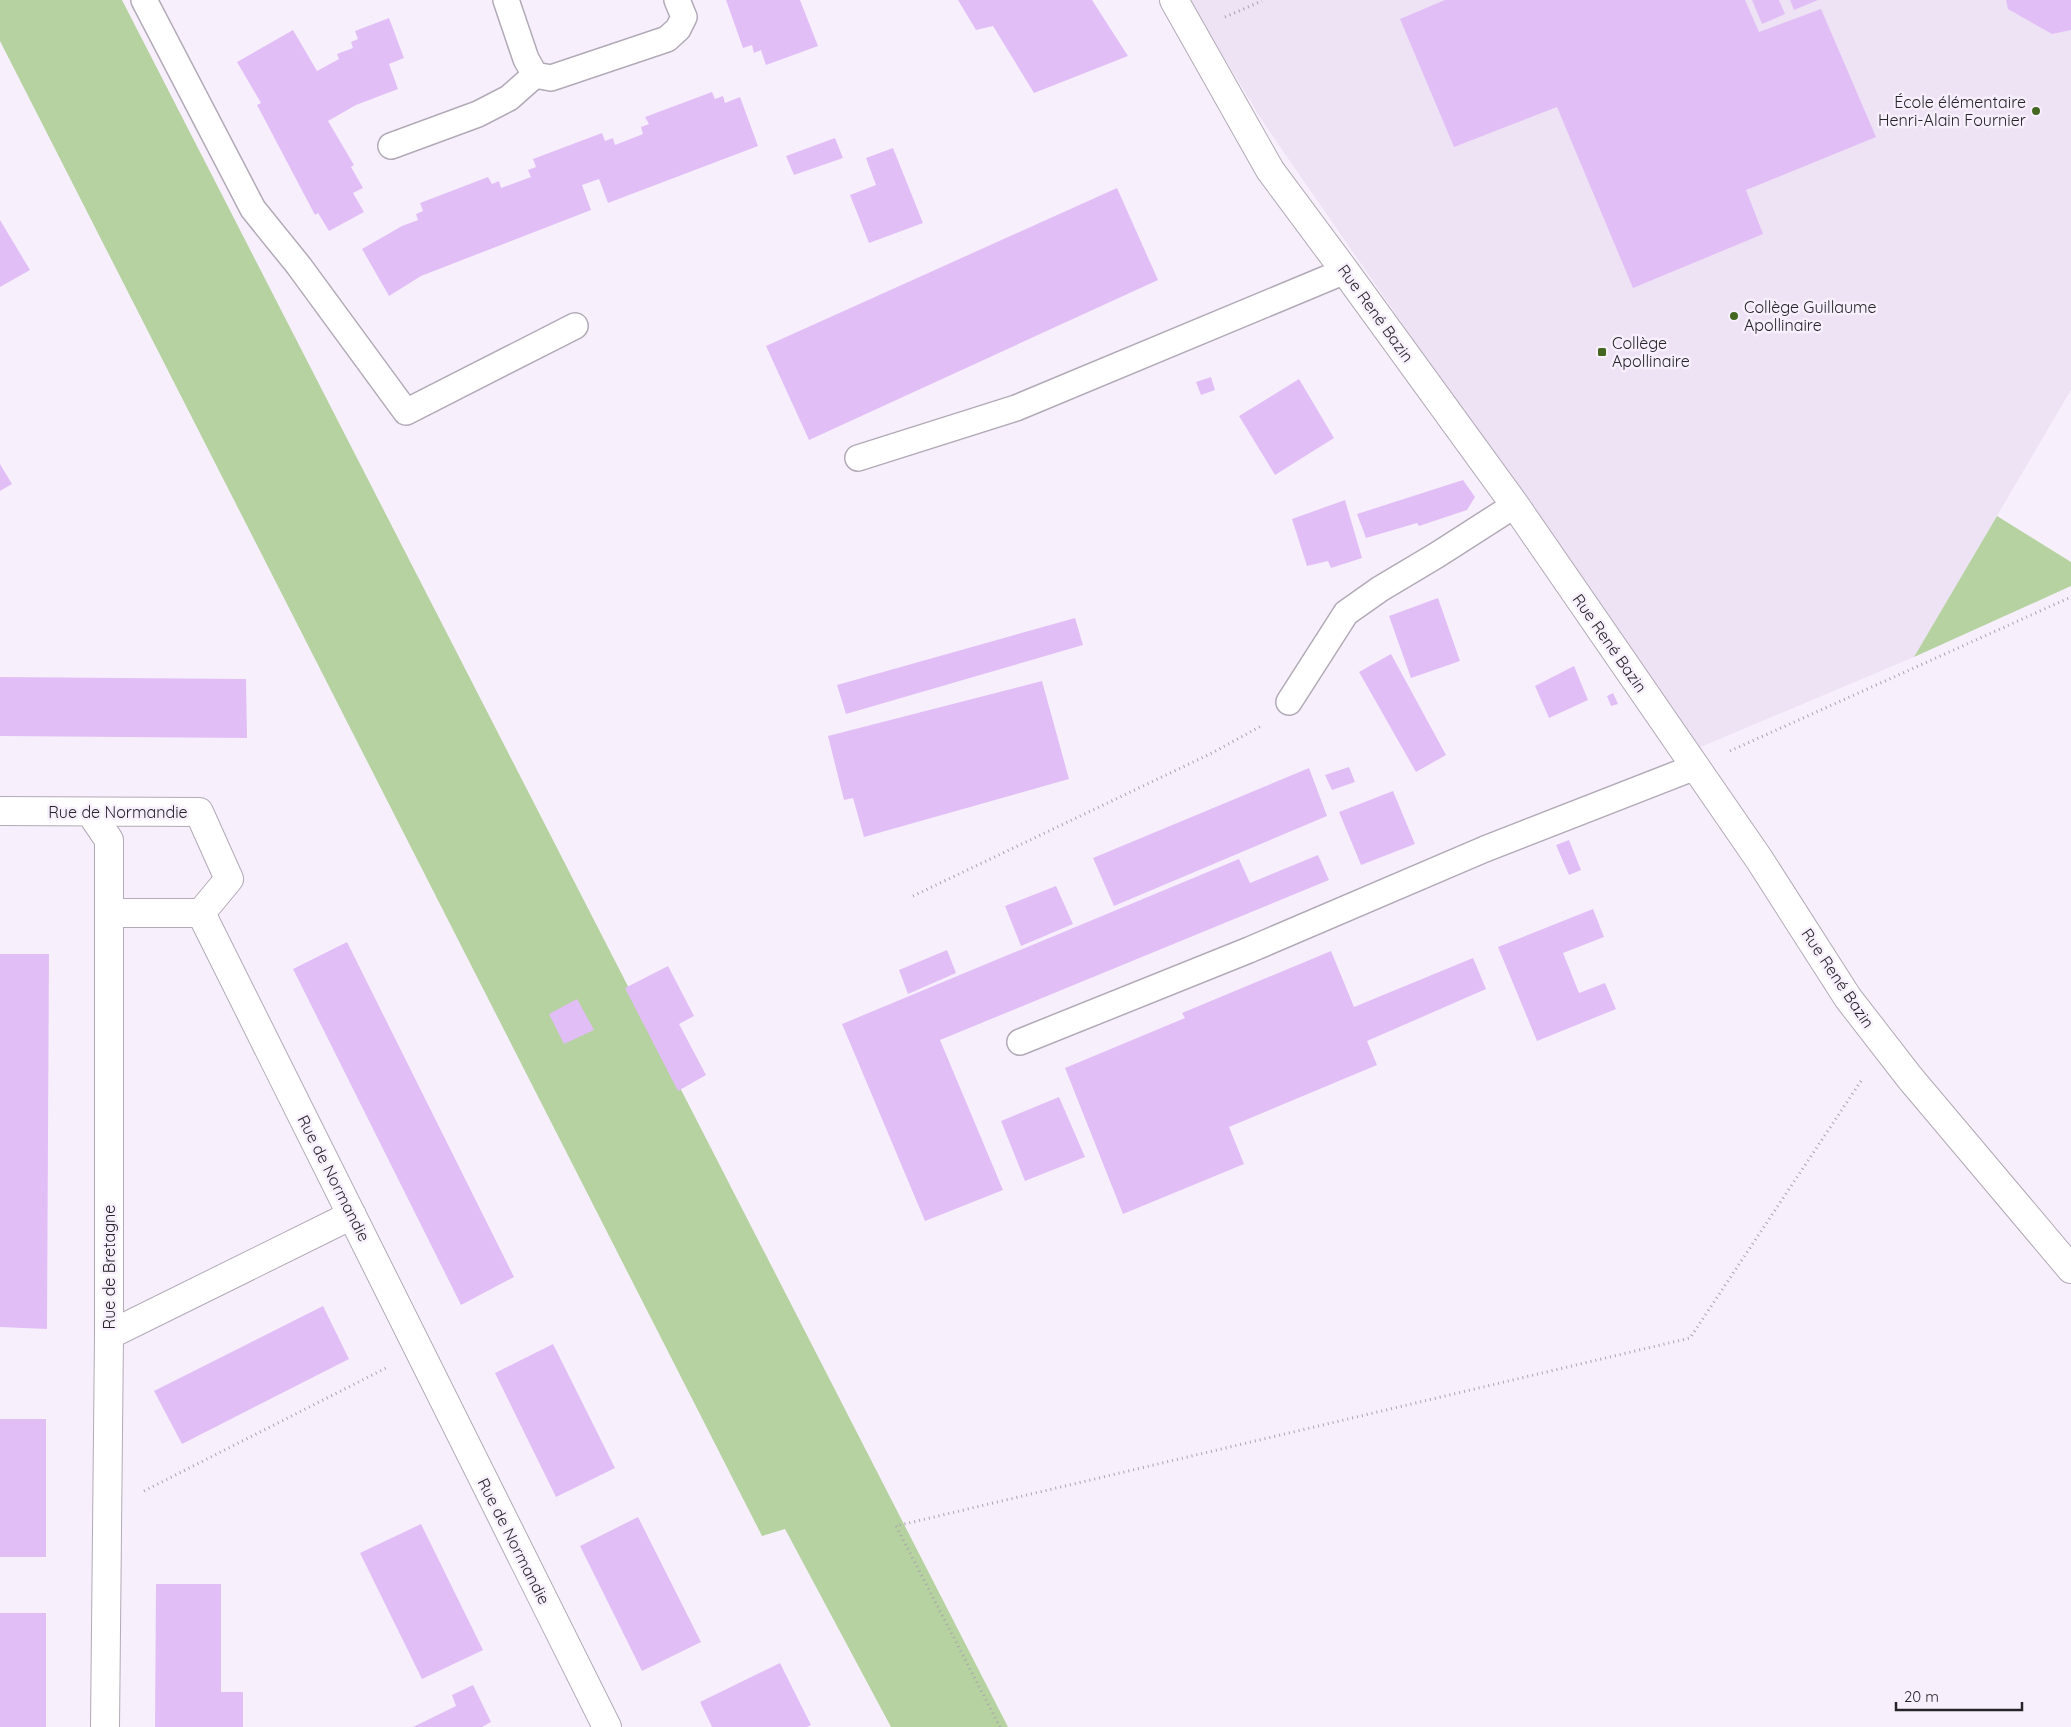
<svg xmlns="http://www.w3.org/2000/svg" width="2071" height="1727" viewBox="0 0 2071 1727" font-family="Quicksand,sans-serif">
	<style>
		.built { fill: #eee2f5 }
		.green { fill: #b6d2a1 }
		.building { fill: #e2bef6 }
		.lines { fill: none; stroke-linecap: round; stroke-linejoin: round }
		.service-casing { stroke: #b2aab6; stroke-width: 28 }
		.minor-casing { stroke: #b2aab6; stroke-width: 30 }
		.path { stroke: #a9a4ad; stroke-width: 3; stroke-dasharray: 1 4; stroke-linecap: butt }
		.service { stroke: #fff; stroke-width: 25 }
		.minor { stroke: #fff; stroke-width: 28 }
		.poi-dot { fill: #436720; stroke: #f7f0fc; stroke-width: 2 }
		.labels { text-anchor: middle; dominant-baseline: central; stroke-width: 5; stroke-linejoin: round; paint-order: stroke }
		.poi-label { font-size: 16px; fill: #272429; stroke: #f7f0fc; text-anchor: start }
		.street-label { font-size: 16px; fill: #272429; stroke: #f7f0fc }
	</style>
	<rect width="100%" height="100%" fill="#f7f0fc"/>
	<path class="built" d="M1189,0H2071V390L1914,657L1696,749L1263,122Z"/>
	<path class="green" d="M0,0H122L1008,1727H891L785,1529L762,1536L0,41Z
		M1997,516L2071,562V586L1914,657Z"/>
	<path class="building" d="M726,0H800L818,46L766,65L761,50L754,53L752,45L743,48Z
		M958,0H1092L1128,56L1034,93L993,26L976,30Z
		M1445,0H1745L1759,32L1821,9L1876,137L1746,190L1763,234L1633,288L1557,107L1454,147L1400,19Z
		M1752,0H1779L1785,14L1762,24Z
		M1790,0H1818L1794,10Z
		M2006,0H2071V30L2052,34L2008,9Z
		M389,18L404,58L389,64L398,89L356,105L328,121L354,165L351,167L363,188L353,193L364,212L329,231L318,213L315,215L257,105L261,103L237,62L293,30L317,71L339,59L337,54L353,48L351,42L358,39L355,31Z
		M712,92L715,99L723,96L725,103L740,97L758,146L608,203L599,179L582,185L591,210L421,276L389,296L362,249L402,226L418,220L416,214L423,211L420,203L488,177L492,184L499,181L501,188L531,177L528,170L536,167L533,159L602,133L605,141L613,138L615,145L643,134L641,127L649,124L645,117Z
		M835,138L843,158L794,175L786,156Z
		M893,148L923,223L869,243L850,195L876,185L866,158Z
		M1117,188L1158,280L809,440L766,346Z
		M0,220L30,270L0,287Z
		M1211,377L1215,390L1201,395L1196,382Z
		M1299,379L1334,438L1275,475L1239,416Z
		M0,464L12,484L0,491Z
		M1463,480L1475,497L1467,510L1419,526L1417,523L1366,538L1357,514Z
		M1345,500L1362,558L1331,568L1328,561L1307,566L1292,519Z
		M1438,598L1460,661L1411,678L1389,616Z
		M1075,618L1083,645L846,714L837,685Z
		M1391,654L1446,755L1416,772L1359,672Z
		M1574,666L1588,700L1549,718L1535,686Z
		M0,677L246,679L247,738L0,736Z
		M1042,681L1069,779L864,837L853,798L844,800L828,736Z
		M1613,693L1618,704L1611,706L1607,696Z
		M1349,767L1355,782L1332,790L1325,775Z
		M1309,768L1327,816L1114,906L1093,858Z
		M1393,791L1415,844L1361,865L1339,812Z
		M1569,840L1581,870L1569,875L1556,845Z
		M1318,855L1329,880L940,1040L1003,1190L925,1221L842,1024L1239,859L1250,883Z
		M1056,886L1073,924L1021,946L1005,906Z
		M1593,909L1604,937L1563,953L1579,993L1605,983L1616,1009L1537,1041L1498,947Z
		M347,942L514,1277L461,1305L293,969Z
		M947,950L956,973L908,994L899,970Z
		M1331,951L1354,1007L1473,958L1486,989L1367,1041L1377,1065L1229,1127L1244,1164L1123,1214L1065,1068L1185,1018L1182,1013Z
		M0,954H49L47,1329L0,1327Z
		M668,966L694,1016L679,1024L706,1075L678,1091L625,988Z
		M577,999L594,1030L564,1044L549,1014Z
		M1059,1097L1085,1157L1025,1181L1001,1121Z
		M323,1306L349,1359L182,1444L154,1391Z
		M553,1344L615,1468L556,1497L495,1373Z
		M0,1419H46V1557H0Z
		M638,1517L701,1642L642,1671L580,1546Z
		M421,1524L483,1650L422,1679L360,1553Z
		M156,1584H221V1692H243V1727H155Z
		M0,1613H46V1727H0Z
		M780,1663L811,1725L807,1727H712L700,1702Z
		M473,1685L491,1722L482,1727H413L456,1706L452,1695Z"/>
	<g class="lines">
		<defs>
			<path id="service" d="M144,0L253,209L299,266L406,412L575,326
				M506,0L526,59L535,75L551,78L667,39L678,29L684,17L677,0
				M391,146L478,114L509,98L535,75
				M858,458L1016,408L1345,271
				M1289,702L1346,613L1380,589L1437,555L1515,505
				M1020,1042L1249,950L1485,849L1695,767"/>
			<path id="minor" d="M1174,0L1270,170L1345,271L1515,505L1759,859L1848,998L1910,1078L2071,1269
				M0,811L199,812L229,879L201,913L607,1727
				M90,812L109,840V1335L105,1727
				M109,913H201
				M109,1335L352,1215"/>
		</defs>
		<use href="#service" class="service-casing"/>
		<use href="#minor" class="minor-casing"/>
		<path class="path" d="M1225,17L1262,1
			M1730,751L2071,597
			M913,896L1212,753L1263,725
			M144,1491L388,1367
			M1000,1727L896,1526L1690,1338L1863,1078"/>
		<use href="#service" class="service"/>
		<use href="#minor" class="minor"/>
	</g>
	<g class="poi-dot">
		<circle cx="2036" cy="111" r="5"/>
		<circle cx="1734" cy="316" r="5"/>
		<rect x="1597" y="347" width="10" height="10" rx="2.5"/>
	</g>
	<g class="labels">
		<g class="poi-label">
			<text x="2026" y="102" text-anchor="end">École élémentaire<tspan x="2026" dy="18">Henri-Alain Fournier</tspan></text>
			<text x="1744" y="307">Collège Guillaume<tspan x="1744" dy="18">Apollinaire</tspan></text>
			<text x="1612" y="343">Collège<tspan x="1612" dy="18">Apollinaire</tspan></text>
		</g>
		<g class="street-label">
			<text transform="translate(1376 313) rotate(54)">Rue René Bazin</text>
			<text transform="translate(1610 643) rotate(55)">Rue René Bazin</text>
			<text x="118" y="812">Rue de Normandie</text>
			<text transform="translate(1838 978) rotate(56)">Rue René Bazin</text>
			<text transform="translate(334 1178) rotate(63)">Rue de Normandie</text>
			<text transform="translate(109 1267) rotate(-90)">Rue de Bretagne</text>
			<text transform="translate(514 1541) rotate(63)">Rue de Normandie</text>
		</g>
	</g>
	<path d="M1896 1702v8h126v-8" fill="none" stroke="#272429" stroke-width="2.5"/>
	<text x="1904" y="1702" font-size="15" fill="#272429" stroke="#f7f0fc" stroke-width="4" paint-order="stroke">20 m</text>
</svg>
